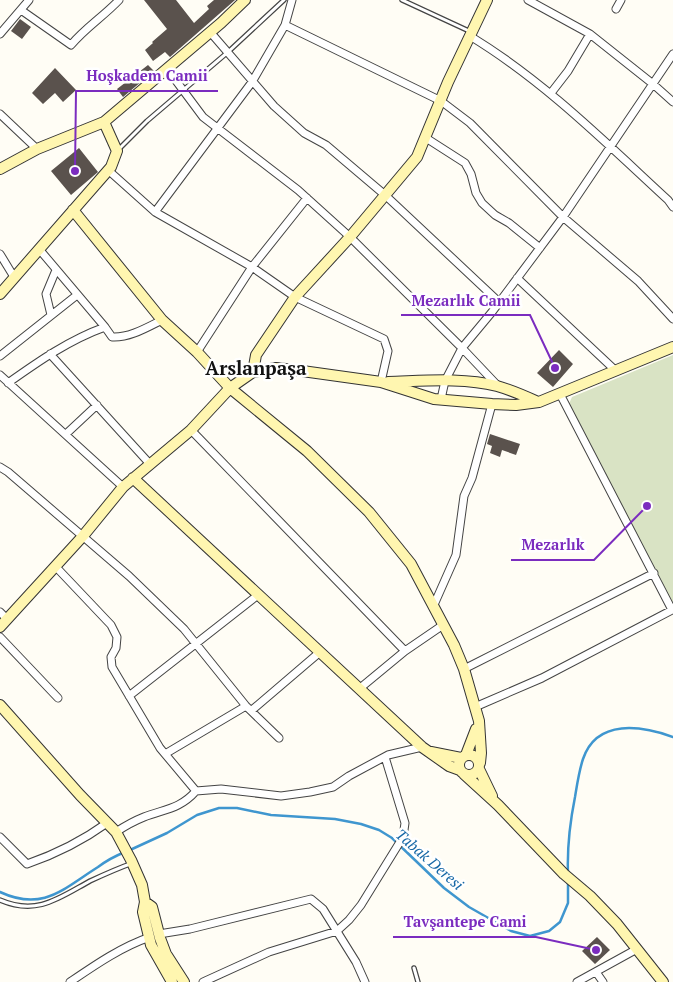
<svg xmlns="http://www.w3.org/2000/svg" width="673" height="982" viewBox="0 0 673 982" font-family="'PT Serif',serif">
	<style>
		.cemetery { fill: #d9e3c4 }
		.lines { fill: none; stroke-linecap: round; stroke-linejoin: round }
		.stream { stroke: #3f96cf; stroke-width: 2.5 }
		.building { fill: #5a524d }
		.lane-casing { stroke: #444; stroke-width: 5.5 }
		.street-casing { stroke: #444; stroke-width: 9 }
		.secondary-casing { stroke: #333; stroke-width: 12 }
		.lane { stroke: #fff; stroke-width: 3 }
		.street { stroke: #fff; stroke-width: 7 }
		.secondary { stroke: #fff6b0; stroke-width: 10 }
		.labels { text-anchor: middle; dominant-baseline: central; stroke-width: 5; stroke-linejoin: round; paint-order: stroke }
		.water-label { font-size: 15px; font-style: italic; fill: #1768a6; stroke: #fff }
		.district-label { font-size: 19px; font-weight: bold; fill: #111; stroke: #fff }
		.leader { fill: none; stroke: #7b2cbf; stroke-width: 2 }
		.callout-dot { fill: #7b2cbf; stroke: #fff; stroke-width: 2 }
		.callout-label { font-size: 15px; text-anchor: middle; font-weight: bold; fill: #7b2cbf; stroke: #fff; stroke-width: 5; stroke-linejoin: round; paint-order: stroke }
	</style>
	<rect width="100%" height="100%" fill="#fffdf5"/>
	<path class="cemetery" d="M673,355V606L568,406L572,397Z"/>
	<g class="lines">
		<path class="stream" d="M130,850L167,833L197,815L219,808H237L271,815L335,819L361,824L379,830L392,838L444,888L469,907L511,931L530,936L549,931L560,922L568,903V882
			M568,874C567,848 570,822 575,797C577,785 579,771 583,759C597,718 642,726 673,737
			M0,892C43,912 63,889 98,867C106,861 115,856 125,852"/>
	</g>
	<path class="building" d="M144,0H176L194,23L209,9L207,6L214,0H235L170,57L165,52L153,61L145,50L153,43L152,42L167,29Z
		M20,19L31,27L22,39L11,31Z
		M148,65L154,71L123,97L117,89Z
		M55,68L76,90L63,102L55,93L43,104L32,93Z
		M79,148L98,172L71,195L51,171Z
		M559,350L573,364L553,387L537,373Z
		M490,434L520,444L516,455L502,450L500,457L490,453L492,446L487,444Z
		M597,937L610,950L595,964L582,951Z"/>
	<g class="lines">
		<defs>
			<path id="lane" d="M402,0L469,31
				M118,150L147,121L228,52L284,0
				M0,900C37,916 59,898 90,881C103,875 116,869 130,864
				M414,968L418,982"/>
			<path id="street" d="M528,0L590,34L653,84L673,102
				M616,9L621,0
				M21,10L71,45C85,28 104,16 119,0
				M285,25L441,101L470,123L563,217L638,281L673,319
				M211,33L274,106L304,133L326,145L385,195L499,302
				M0,34L29,0
				M470,36C544,81 605,142 668,200L673,207
				M168,70L203,117L298,190L350,237L462,348L498,386
				M551,93L568,71L590,34
				M0,114L37,149
				M426,138L465,163L471,174L476,193L482,203L495,215L509,223L540,248
				M108,170L155,212L252,267L295,297L384,339L388,351L381,382
				M155,212L252,82L285,25L292,0
				M39,249L105,327
				M0,254L14,277
				M517,278L616,371
				M51,315L46,294L56,270
				M197,352L252,267L307,198
				M50,354L149,463
				M0,356L77,295
				M0,375L123,487
				M8,383C39,361 69,340 105,327L112,337C129,338 146,328 162,320
				M441,399L445,381L462,348L492,312L563,217L673,54
				M191,430L405,651
				M66,434L97,405
				M0,467L8,472L129,576L184,629L246,706L279,738
				M56,567L111,625L117,637L116,648L111,657L112,667L160,748L196,791
				M433,607L456,555L464,496L472,478L492,404
				M0,612L7,619
				M0,637L58,698
				M464,669L654,573
				M359,689L405,651L443,625
				M129,696L258,595
				M475,707L542,678L672,610L560,394
				M252,710L320,652
				M165,754L246,706
				M116,832C125,826 134,821 144,817C165,809 180,809 196,791L221,789L281,796L310,792L333,787L349,776L388,755L422,747
				M0,837L27,864C56,854 82,841 107,823
				M159,934L190,929L311,899L323,909L356,962L365,982
				M596,972L603,982
				M70,982C95,965 121,947 150,937
				M203,982L269,952L337,931L349,920L361,905L403,837L405,823L385,757
				M577,982L637,949"/>
			<path id="secondary" d="M0,169L37,149L104,122L221,23L245,0
				M73,210L162,320L197,352L230,388L307,451L369,512L411,564L454,645L464,669L479,721L481,753L480,763
				M0,294L111,167L117,151L104,122
				M253,372L256,355L295,297L350,237L417,157L448,82L487,0
				M388,382C423,381 463,377 497,386C511,390 525,396 538,402
				M133,478L422,747L449,766L460,770
				M0,627L83,536L123,487L191,430L230,388L253,372L276,368L295,370L381,382L434,399L492,404L516,405L539,402L673,347
				M0,705L80,795L116,832L131,860L142,885L145,902L143,912L151,945L172,982
				M431,752L461,758
				M459 765a10 10 0 1 1 20 0a10 10 0 1 1-20 0Z
				M466,755L476,729
				M479,769L492,796
				M464,774L498,805L564,874L590,896L617,924L663,982
				M145,902L152,907L160,938L166,954L184,982"/>
		</defs>
		<use href="#lane" class="lane-casing"/>
		<use href="#street" class="street-casing"/>
		<use href="#secondary" class="secondary-casing"/>
		<use href="#lane" class="lane"/>
		<use href="#street" class="street"/>
		<use href="#secondary" class="secondary"/>
	</g>
	<g class="labels">
		<g class="water-label">
			<text transform="translate(430 859) rotate(41)">Tabak Deresi</text>
		</g>
		<g class="district-label">
			<text x="256" y="367">Arslanpaşa</text>
		</g>
	</g>
	<path class="leader" d="M75 171L76 91H218M555 368L530 315H401M647 506L594 560H511M596 950L536 937H393"/>
	<g class="callout-dot">
		<circle cx="75" cy="171" r="5"/>
		<circle cx="555" cy="368" r="5"/>
		<circle cx="647" cy="506" r="5"/>
		<circle cx="596" cy="950" r="5"/>
	</g>
	<g class="callout-label">
		<text x="147" y="81">Hoşkadem Camii</text>
		<text x="466" y="306">Mezarlık Camii</text>
		<text x="553" y="550">Mezarlık</text>
		<text x="465" y="927">Tavşantepe Cami</text>
	</g>
</svg>
